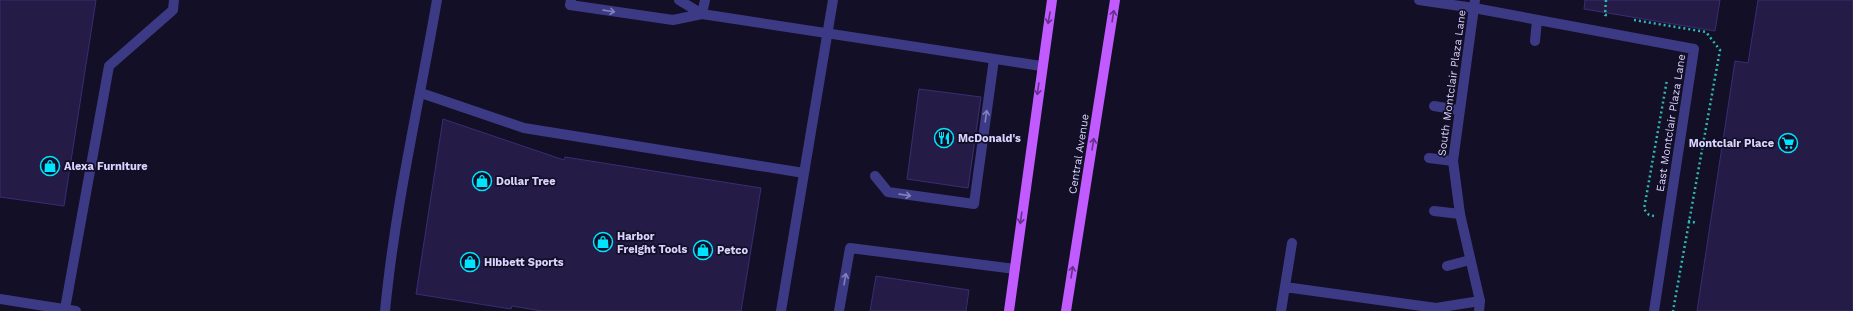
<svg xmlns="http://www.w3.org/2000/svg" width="1853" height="311" viewBox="0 0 1853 311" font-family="'Work Sans',sans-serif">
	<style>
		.building { fill: #241b47; stroke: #3b2d73 }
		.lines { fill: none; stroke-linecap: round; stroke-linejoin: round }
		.path { stroke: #2fb8b0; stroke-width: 2.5; stroke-dasharray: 2 3; stroke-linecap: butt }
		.service { stroke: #3d3a85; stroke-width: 10 }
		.minor { stroke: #3d3a85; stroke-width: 10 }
		.tertiary { stroke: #3d3a85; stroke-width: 10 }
		.primary { stroke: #c25bff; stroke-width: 10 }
		.oneway { stroke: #837fbc }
		.oneway2 { stroke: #623188 }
		.labels { text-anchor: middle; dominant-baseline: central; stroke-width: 3.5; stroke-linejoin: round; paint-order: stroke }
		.street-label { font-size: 11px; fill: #d9d4ff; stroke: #130f26 }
		.poi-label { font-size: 11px; font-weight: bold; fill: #d9d4ff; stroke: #130f26; text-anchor: start }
	</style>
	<rect width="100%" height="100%" fill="#130f26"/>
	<path class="building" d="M0,0H96L64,206L0,197Z
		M1585,0H1720L1715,31L1584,9Z
		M1758,0H1853V311H1697L1735,61L1748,63Z
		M919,89L981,97L968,188L907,179Z
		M443,119L564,160L565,157L761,188L741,311H542L512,306L511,309L416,294Z
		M876,276L969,290L966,311H870Z"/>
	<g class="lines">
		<path class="path" d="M1606,0L1605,15H1608
			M1634,20L1706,32L1720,50L1673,311
			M1654,216L1649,215L1644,209L1667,80
			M1688,221L1697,223"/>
		<path class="service" d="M571,0L570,5L673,20L702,14L1041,66
			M679,0L702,14
			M1474,8L1694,49L1654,311
			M702,14L705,0
			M1535,41L1537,20
			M421,93L524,128L804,173
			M1434,106L1459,110
			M1429,158L1453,161
			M875,176L888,192L974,204L994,59
			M1434,211L1460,214
			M1447,266L1470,260
			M1285,287L1436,308L1480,301
			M65,309L109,66L173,10L174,0
			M385,311C395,206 419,104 437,0
			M781,311L833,0
			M839,311L850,248L1015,269
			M1281,311L1292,243"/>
		<path class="minor" d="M1419,0L1474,8
			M1475,0L1453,161L1460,214L1480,301L1479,311"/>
		<path class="tertiary" d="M0,299L76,311"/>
		<path class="primary" d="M1009,311L1052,0
			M1066,311L1115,0"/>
	</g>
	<defs><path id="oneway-shaft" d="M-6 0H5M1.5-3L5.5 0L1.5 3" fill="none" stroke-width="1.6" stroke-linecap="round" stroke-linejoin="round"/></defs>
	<g class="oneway">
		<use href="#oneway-shaft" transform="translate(609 11) rotate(8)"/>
		<use href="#oneway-shaft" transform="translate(986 116) rotate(-82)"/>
		<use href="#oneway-shaft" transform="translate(905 195) rotate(8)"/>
		<use href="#oneway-shaft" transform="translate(845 279) rotate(-80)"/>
	</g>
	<g class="oneway2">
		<use href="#oneway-shaft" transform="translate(1113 16) rotate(-81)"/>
		<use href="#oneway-shaft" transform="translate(1049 18) rotate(100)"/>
		<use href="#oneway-shaft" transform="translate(1038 89) rotate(98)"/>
		<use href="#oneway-shaft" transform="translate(1093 144) rotate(-81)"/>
		<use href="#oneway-shaft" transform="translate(1021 218) rotate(98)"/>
		<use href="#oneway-shaft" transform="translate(1072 272) rotate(-81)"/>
	</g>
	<defs>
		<symbol id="restaurant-ring" viewBox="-11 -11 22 22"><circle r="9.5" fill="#130f26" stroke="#00e5ff" stroke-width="1.5"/><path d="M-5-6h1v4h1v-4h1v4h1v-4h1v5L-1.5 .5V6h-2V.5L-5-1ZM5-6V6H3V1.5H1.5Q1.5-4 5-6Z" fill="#00e5ff"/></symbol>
		<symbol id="supermarket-ring" viewBox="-11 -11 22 22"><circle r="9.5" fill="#130f26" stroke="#00e5ff" stroke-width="1.5"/><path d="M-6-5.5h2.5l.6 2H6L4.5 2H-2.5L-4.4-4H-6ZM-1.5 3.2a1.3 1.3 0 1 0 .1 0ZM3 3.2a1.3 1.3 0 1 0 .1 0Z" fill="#00e5ff"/></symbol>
		<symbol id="shop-ring" viewBox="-11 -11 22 22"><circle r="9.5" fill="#130f26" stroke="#00e5ff" stroke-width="1.5"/><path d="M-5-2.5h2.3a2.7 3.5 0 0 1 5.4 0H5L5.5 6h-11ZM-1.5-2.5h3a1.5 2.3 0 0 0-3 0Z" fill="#00e5ff"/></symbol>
	</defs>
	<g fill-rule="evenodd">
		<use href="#restaurant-ring" x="933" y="127" width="22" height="22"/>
		<use href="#supermarket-ring" x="1777" y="132" width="22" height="22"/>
		<use href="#shop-ring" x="39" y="155" width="22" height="22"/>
		<use href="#shop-ring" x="471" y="170" width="22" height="22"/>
		<use href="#shop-ring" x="592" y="231" width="22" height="22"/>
		<use href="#shop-ring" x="692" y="239" width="22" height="22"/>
		<use href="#shop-ring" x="459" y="251" width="22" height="22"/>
	</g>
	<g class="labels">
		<g class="street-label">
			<text transform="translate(1452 83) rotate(-82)">South Montclair Plaza Lane</text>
			<text transform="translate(1671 123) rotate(-81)">East Montclair Plaza Lane</text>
			<text transform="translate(1079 154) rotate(-81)">Central Avenue</text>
		</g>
		<g class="poi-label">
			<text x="958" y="138">McDonald's</text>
			<text x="1774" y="143" text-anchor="end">Montclair Place</text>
			<text x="64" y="166">Alexa Furniture</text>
			<text x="496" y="181">Dollar Tree</text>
			<text x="617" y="236">Harbor<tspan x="617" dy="13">Freight Tools</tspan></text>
			<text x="717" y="250">Petco</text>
			<text x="484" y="262">Hibbett Sports</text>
		</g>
	</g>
</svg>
